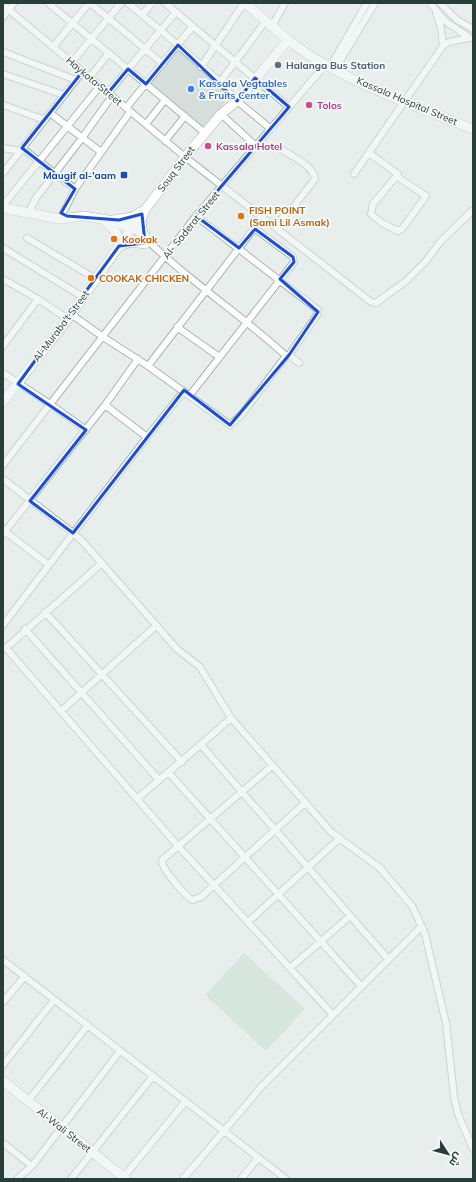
<svg xmlns="http://www.w3.org/2000/svg" width="476" height="1182" viewBox="0 0 476 1182" font-family="Mulish,Cairo,sans-serif">
	<style>
		.built { fill: #d5deda }
		.park { fill: #c3dccb }
		.lines { fill: none; stroke-linecap: round; stroke-linejoin: round }
		.street-casing { stroke: #aab6b2; stroke-width: 8 }
		.secondary-casing { stroke: #a3b6b0; stroke-width: 10 }
		.street { stroke: #fff; stroke-width: 6 }
		.secondary { stroke: #fff; stroke-width: 9 }
		.marked { fill: none; stroke: #1d4ed8; stroke-width: 3; stroke-linejoin: round }
		.service-dot { fill: #5c6f8a; stroke: #f7fbf9; stroke-width: 1.5 }
		.shop-dot { fill: #3f7fe0; stroke: #f7fbf9; stroke-width: 1.5 }
		.hotel-dot { fill: #d1479c; stroke: #f7fbf9; stroke-width: 1.5 }
		.transit-dot { fill: #1a4fb4; stroke: #f7fbf9; stroke-width: 1.5 }
		.food-dot { fill: #e8710a; stroke: #f7fbf9; stroke-width: 1.5 }
		.labels { text-anchor: middle; dominant-baseline: central; stroke-width: 3.5; stroke-linejoin: round; paint-order: stroke }
		.service-label { font-size: 10px; font-weight: bold; fill: #4e5e75; stroke: #f7fbf9; text-anchor: start }
		.street-label { font-size: 10px; fill: #273f3a; stroke: #f7fbf9 }
		.shop-label { font-size: 10px; font-weight: bold; fill: #366cbe; stroke: #f7fbf9; text-anchor: start }
		.hotel-label { font-size: 10px; font-weight: bold; fill: #b23c85; stroke: #f7fbf9; text-anchor: start }
		.transit-label { font-size: 10px; font-weight: bold; fill: #164399; stroke: #f7fbf9; text-anchor: end }
		.food-label { font-size: 10px; font-weight: bold; fill: #c56008; stroke: #f7fbf9; text-anchor: start }
	</style>
	<rect width="100%" height="100%" fill="#e7eeeb"/>
	<path class="built" d="M178,50L232,94L203,129L150,84Z"/>
	<path class="park" d="M244,953L305,1009L266,1051L205,995Z"/>
	<g class="lines">
		<defs>
			<path id="street" d="M48,3L205,133
				M90,3L163,64
				M128,3L178,45L220,82L237,101L271,129
				M165,3L289,107
				M430,3L445,21L470,38
				M440,3L457,20L473,29
				M3,5L185,157L371,302L376,303L406,281L425,262L441,241L473,210
				M436,13L441,28L443,46
				M142,15L152,3
				M3,17L14,3
				M272,26L285,3
				M53,47L89,3
				M3,52L76,80
				M72,62L121,3
				M201,67L244,3
				M330,67L367,3
				M335,69L375,3
				M3,74L64,95
				M90,77L109,53
				M220,82L265,22
				M108,93L176,12
				M3,105L45,120
				M126,108L193,26
				M50,113L101,152
				M221,114L257,147
				M146,124L165,100
				M165,141L185,116
				M3,148L20,151
				M22,148L75,189
				M369,153L398,174L396,176L426,196L402,229L398,231L382,223L371,214L373,204L398,174
				M3,173L83,71
				M354,174L443,46L449,42L469,38
				M5,203L100,86
				M28,213L36,198L82,138L112,96
				M196,216L318,310L317,315L289,355
				M60,219L75,189L130,112
				M274,226L294,206L315,179C313,165 290,155 279,148
				M132,228C151,243 168,260 187,275C220,302 255,327 286,356L289,355L299,363
				M27,238L96,279
				M3,248L83,297
				M3,279L38,299L68,319
				M71,314L103,337L148,366L230,425L242,414L286,356
				M177,327L218,356
				M3,346L38,299
				M148,366L239,248L253,230H257L293,257L294,262L190,395
				M3,373L50,404L86,430
				M105,405L147,437
				M3,465L196,216L325,65
				M3,479L73,533L84,543L177,649L200,667L231,718L331,832L380,868L412,906L425,934L446,1023L454,1097L458,1114L473,1149
				M3,530L49,565
				M3,534L105,405L138,359
				M102,563L6,648L178,846L333,1015
				M45,612L182,762
				M3,625L147,437L184,391
				M25,629L159,780
				M61,711L157,625
				M201,745L388,959
				M272,766L162,860C160,867 186,897 193,900L201,897L305,803
				M168,772L361,986
				M137,799C168,772 200,746 231,718
				M248,922L340,838
				M3,960L286,1179
				M290,968L349,917
				M3,1002L25,976
				M3,1065L54,1000
				M28,1101L88,1025
				M3,1143L32,1166
				M17,1179L32,1166L120,1051
				M71,1179L153,1076
				M122,1179L185,1102
				M183,1179L262,1086L422,926
				M241,1179L258,1158"/>
			<path id="secondary" d="M245,3C270,25 295,48 324,64C370,90 425,110 473,129
				M3,208L60,219L84,216L108,220L132,228
				M143,215C139,224 142,232 147,240
				M113,220L133,217L142,211
				M106,221L117,234L121,243
				M119,246L132,242L145,244
				M3,402L68,319L138,219L185,157L221,114L237,101L288,40
				M3,1081L126,1179"/>
		</defs>
		<use href="#street" class="street-casing"/>
		<use href="#secondary" class="secondary-casing"/>
		<use href="#street" class="street"/>
		<use href="#secondary" class="secondary"/>
	</g>
	<path d="M0 0H476V1182H0ZM178,45L237,101L255,78L289,107L196,216L239,248L255,229L293,257L294,262L280,279L318,312L289,355L230,425L184,390L73,533L30,501L86,430L18,384L119,246L145,243L142,214L119,220L67,216L61,213L75,189L22,148L83,71L108,93L128,69L146,84Z" fill="#e7eeeb" fill-opacity=".55" fill-rule="evenodd"/>
	<path class="marked" d="M178,45L237,101L255,78L289,107L196,216L239,248L255,229L293,257L294,262L280,279L318,312L289,355L230,425L184,390L73,533L30,501L86,430L18,384L119,246L145,243L142,214L119,220L67,216L61,213L75,189L22,148L83,71L108,93L128,69L146,84Z"/>
	<circle class="service-dot" cx="278" cy="65" r="4"/>
	<circle class="shop-dot" cx="191" cy="89" r="4"/>
	<g class="hotel-dot">
		<circle cx="309" cy="105" r="4"/>
		<circle cx="208" cy="146" r="4"/>
	</g>
	<rect class="transit-dot" x="120" y="171" width="8" height="8" rx="2"/>
	<g class="food-dot">
		<circle cx="241" cy="216" r="4"/>
		<circle cx="114" cy="239" r="4"/>
		<circle cx="91" cy="278" r="4"/>
	</g>
	<g class="labels">
		<g class="service-label">
			<text x="286" y="65">Halanga Bus Station</text>
		</g>
		<g class="street-label">
			<text transform="translate(94 81) rotate(40)">Haykota Street</text>
			<text transform="translate(407 101) rotate(23)">Kassala Hospital Street</text>
			<text transform="translate(176 169) rotate(-53)">Souq Street</text>
			<text transform="translate(191 225) rotate(-51)">Al- Saderat Street</text>
			<text transform="translate(61 326) rotate(-53)">Al-Muraba't Street</text>
			<text transform="translate(64 1130) rotate(38)">Al-Wali Street</text>
		</g>
		<g class="shop-label">
			<text x="199" y="83">Kassala Vegtables<tspan x="199" dy="12">&amp; Fruits Center</tspan></text>
		</g>
		<g class="hotel-label">
			<text x="317" y="105">Tolos</text>
			<text x="216" y="146">Kassala Hotel</text>
		</g>
		<g class="transit-label">
			<text x="116" y="175">Maugif al-'aam</text>
		</g>
		<g class="food-label">
			<text x="249" y="210">FISH POINT<tspan x="249" dy="12">(Sami Lil Asmak)</tspan></text>
			<text x="122" y="239">Kookak</text>
			<text x="99" y="278">COOKAK CHICKEN</text>
		</g>
	</g>
	<rect width="476" height="1182" fill="none" stroke="#273f3a" stroke-width="8"/>
	<g transform="translate(448 1154) rotate(126)" stroke="#f7fbf9" stroke-width="3" paint-order="stroke">
	<path d="M0-3L7 15L0 10L-7 15Z" fill="#273f3a"/>
	<text y="-6" font-size="11" font-weight="bold" text-anchor="middle" fill="#273f3a">ش</text>
	</g>
</svg>
